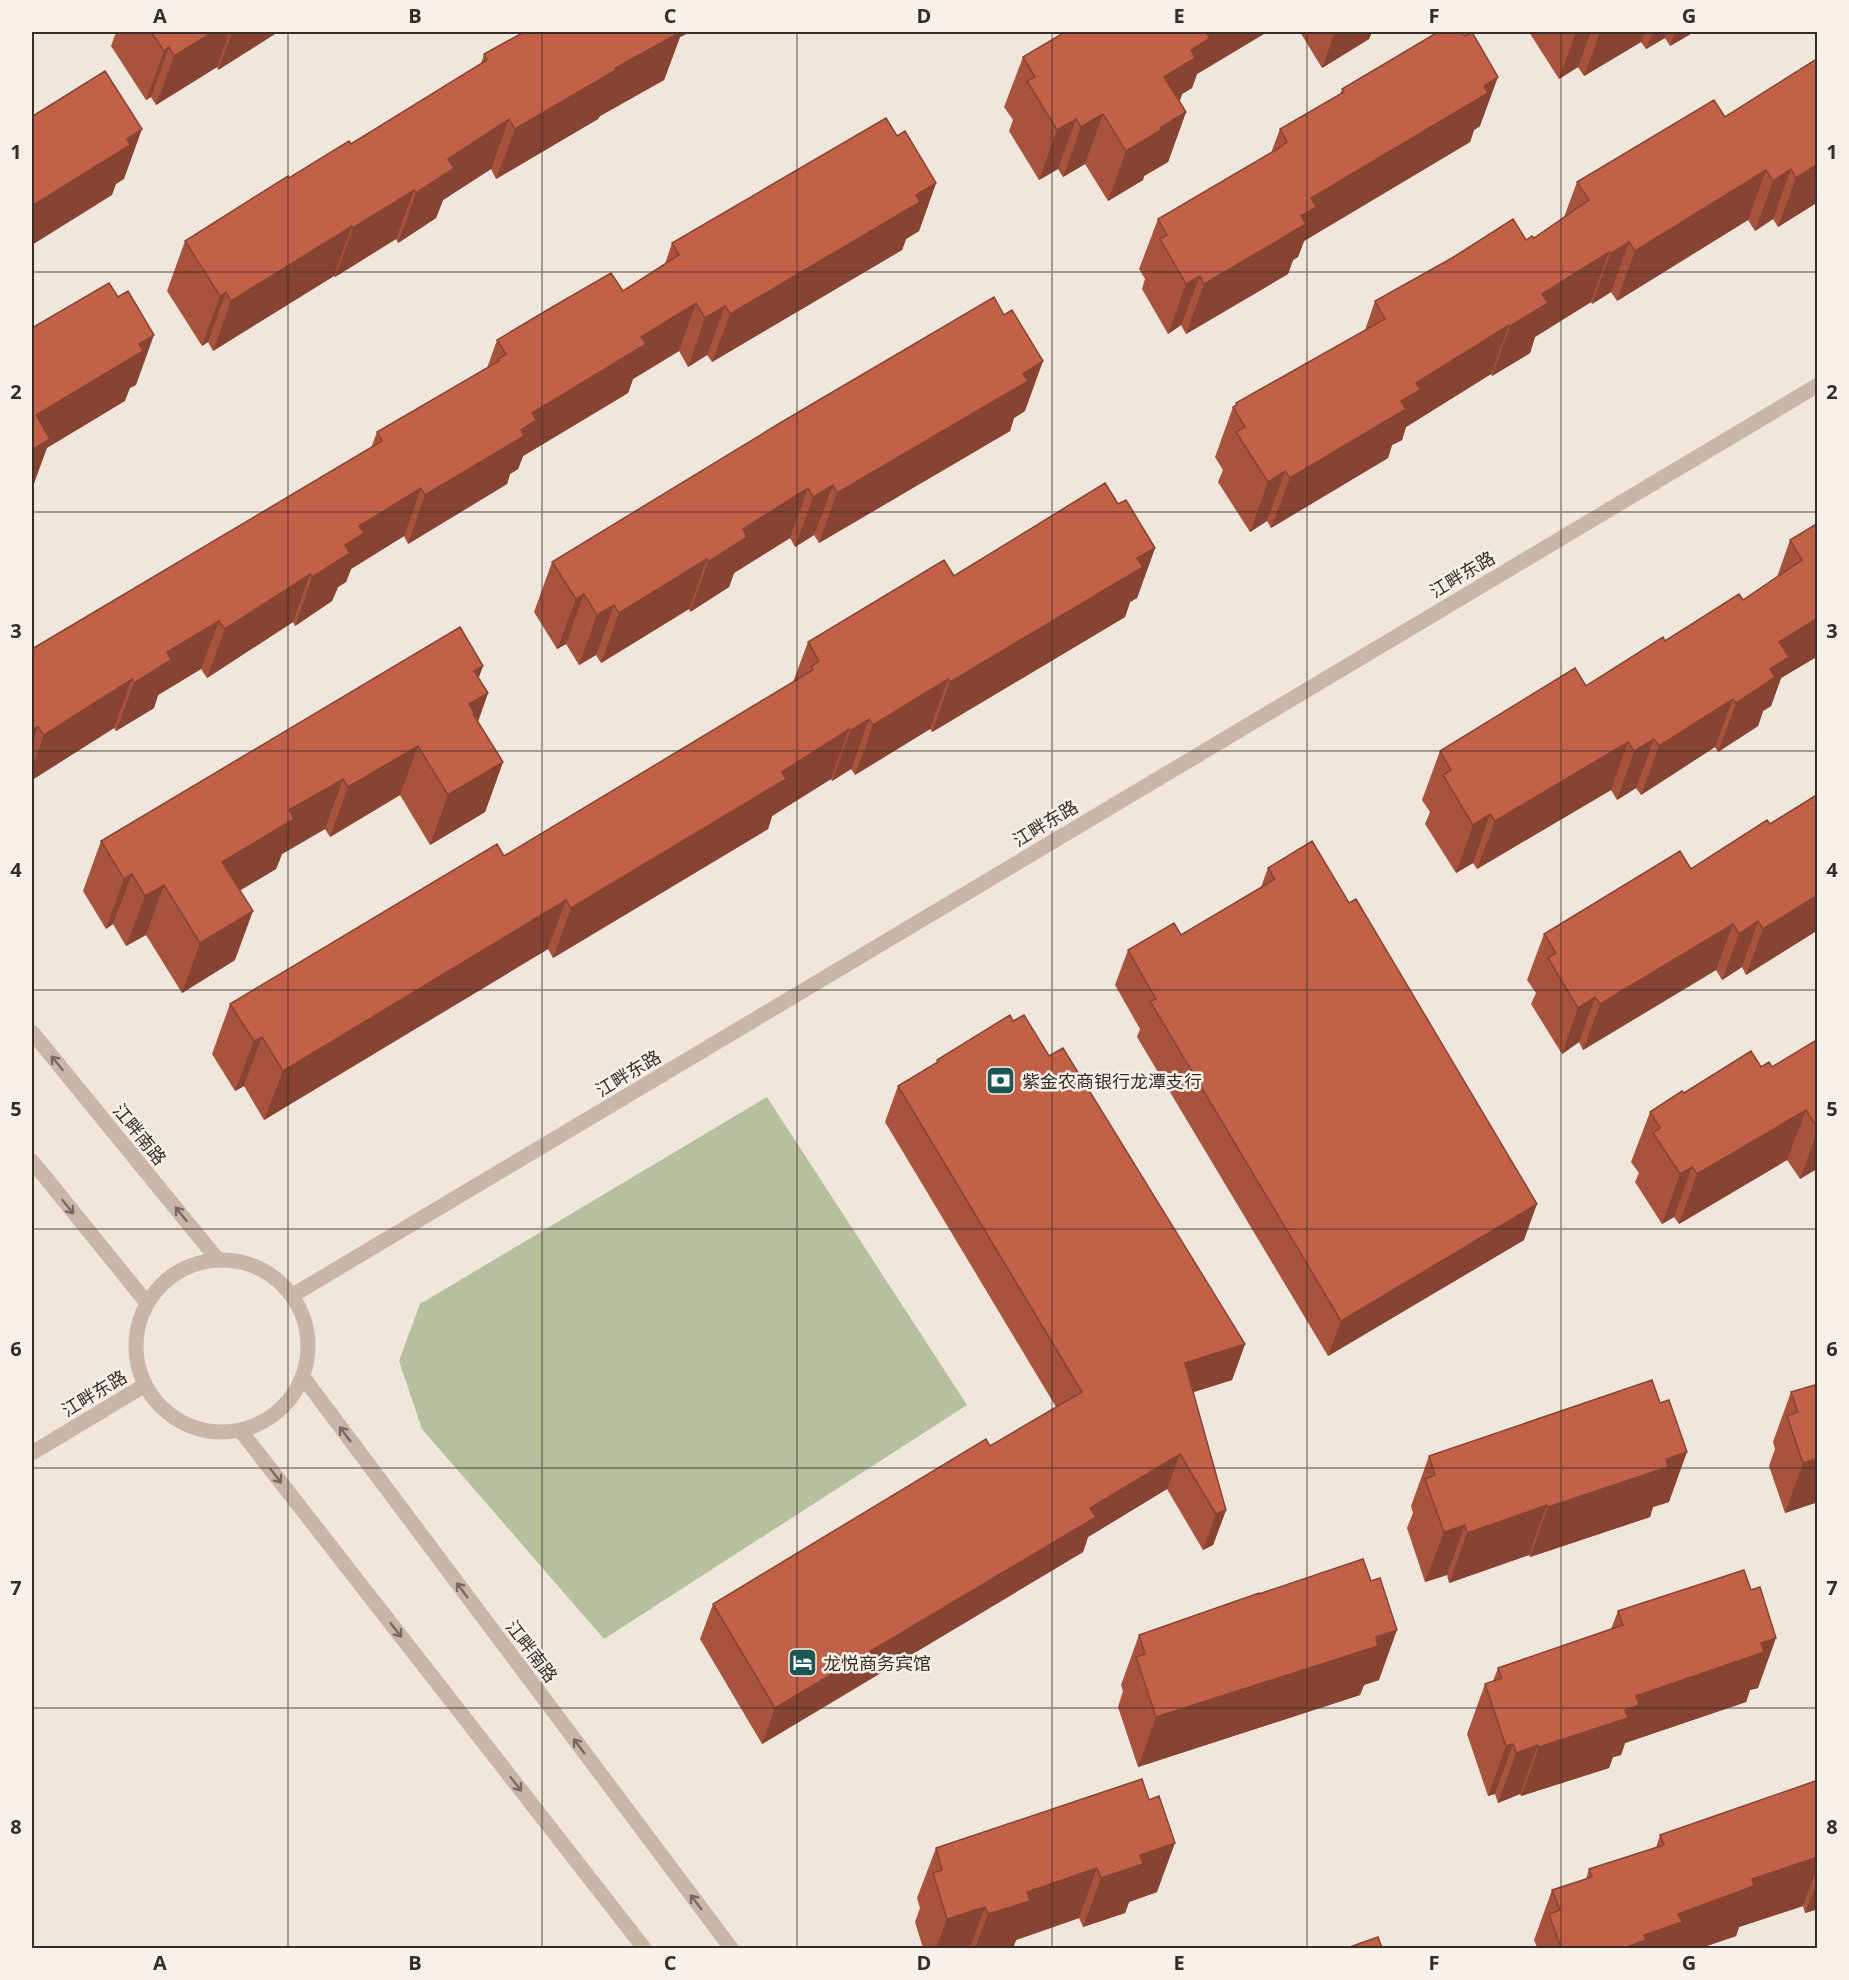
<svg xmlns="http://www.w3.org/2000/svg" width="1849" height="1980" viewBox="0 0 1849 1980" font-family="'Open Sans','Noto Sans SC',sans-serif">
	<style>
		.green { fill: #b5c09c }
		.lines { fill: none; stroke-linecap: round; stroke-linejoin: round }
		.minor { stroke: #c9b6a8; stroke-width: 15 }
		.wall { fill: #a8533e }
		.shaded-wall { fill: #884432 }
		.building { fill: #c36148; stroke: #884432; stroke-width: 1.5 }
		.oneway { stroke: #786a62 }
		.grid { fill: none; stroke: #362c28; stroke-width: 1.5; stroke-opacity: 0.55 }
		.labels { text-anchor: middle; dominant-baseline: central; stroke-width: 5; stroke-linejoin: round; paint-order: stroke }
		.street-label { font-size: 18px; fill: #362c28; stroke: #f9f1e8 }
		.poi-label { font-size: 18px; fill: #362c28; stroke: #f9f1e8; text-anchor: start }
		.neatline { fill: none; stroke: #362c28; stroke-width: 2 }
		.grid-label { font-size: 20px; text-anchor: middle; font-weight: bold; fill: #362c28 }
	</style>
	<rect width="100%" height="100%" fill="#f1e6dc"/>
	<path class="green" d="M767,1097L967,1405L604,1639L422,1429L399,1361L420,1304Z"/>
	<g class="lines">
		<path class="minor" d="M32,1032L218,1260
			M32,1161L147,1303
			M136 1346a86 86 0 1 1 172 0a86 86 0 1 1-172 0Z
			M293,1295L1818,385
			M303,1377L731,1948
			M240,1430L644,1948
			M32,1453L145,1385"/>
	</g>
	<path class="wall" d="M116,32H278L218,70L217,67L156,105L151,97L146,100L111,46Z
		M524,32H690L680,37L664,80L600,116L598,119L496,179L491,169L443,200L436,218L398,243L396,239L335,277L334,276L213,351L208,342L202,346L167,291L185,241L289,178L351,144L481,64L484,54Z
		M1065,32H1267L1197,74L1192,88L1182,94L1180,101L1186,112L1168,162L1144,176L1143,180L1108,201L1085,164L1063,177L1058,169L1039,180L1009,131L1013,120L1004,107L1023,57Z
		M1300,32H1372L1369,39L1322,68Z
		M1529,32H1694L1670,46L1665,38L1646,49L1641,42L1584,76L1578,67L1559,79Z
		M1818,58V202L1778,227L1773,219L1755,231L1748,220L1617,301L1611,292L1592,304L1591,302L1535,337L1530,353L1492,376L1491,374L1406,427L1402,440L1392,445L1388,458L1271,528L1267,521L1250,532L1218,482L1223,470L1215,457L1233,407L1235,406L1236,403L1365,330L1375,301L1526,240L1534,238L1564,217L1577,182L1725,117Z
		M1342,89L1480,126L1474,130L1470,142L1304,241L1298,257L1293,260L1288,274L1186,334L1181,325L1168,334L1142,289L1145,279L1139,269L1158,219L1271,153L1280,129L1340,95Z
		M897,136L936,183L919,231L906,239L902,250L712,362L707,355L688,367L679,351L633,379L628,393L523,456L518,469L510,474L507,484L408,544L404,536L351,569L346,582L338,587L332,601L295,626L293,622L207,678L201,669L158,695L154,708L116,731L114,728L32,780V649L371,448L377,432L487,368L497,340L623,291L665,264L672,243Z
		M1025,411L1014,418L1010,431L819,543L814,535L795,547L790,538L734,573L729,587L690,612L689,609L601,663L596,655L579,665L566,644L557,649L534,612L552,562Z
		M1118,504L1155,548L1137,598L1130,602L1125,617L932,732L930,729L855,775L851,769L832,781L831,779L772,816L768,829L553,958L548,949L264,1120L244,1086L235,1091L212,1054L230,1004L504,856L793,682L808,642L954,576Z
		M1818,523V656L1781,678L1771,706L1763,711L1758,726L1718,752L1715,747L1641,795L1636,788L1617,800L1611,790L1477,869L1473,863L1456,873L1425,824L1430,812L1422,800L1440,751L1586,686L1743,600L1777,577L1790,540Z
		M483,666L478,678L488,693L478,722L503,762L485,812L430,845L400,795L330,837L325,829L282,854L276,869L240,890L235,960L182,993L146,935L126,946L113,924L106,929L83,891L101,841Z
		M1818,794V930L1746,975L1742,967L1722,980L1716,970L1583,1050L1579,1042L1562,1054L1531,1004L1536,993L1527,980L1544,934L1691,869L1770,824Z
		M1268,868L1524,1240L1328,1356L1137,1037L1140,1029L1115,985L1128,950L1181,935L1261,887Z
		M1013,1021L1049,1056L1245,1344L1232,1380L1193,1392L1226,1510L1213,1545L1203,1550L1167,1489L1088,1537L1083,1552L762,1744L700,1639L713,1604L990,1446L1056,1407L885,1122L898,1086L936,1063L937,1060Z
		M1818,1039V1168L1800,1179L1787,1160L1679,1224L1674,1217L1662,1224L1635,1182L1639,1173L1631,1162L1650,1112L1684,1093L1761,1067H1772Z
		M1818,1384V1502L1785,1513L1769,1466L1775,1449L1773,1442L1791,1392Z
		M1429,1456L1669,1502L1653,1507L1650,1517L1530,1557L1529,1555L1449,1583L1447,1575L1425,1582L1407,1528L1413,1513L1411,1506Z
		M1259,1594L1379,1680L1364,1685L1360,1695L1138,1767L1118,1707L1123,1691L1121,1685L1139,1635Z
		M1618,1611L1758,1688L1750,1690L1746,1702L1625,1743L1621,1755L1613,1757L1609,1768L1521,1796L1520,1794L1498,1803L1495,1794L1488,1796L1467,1734L1485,1684L1493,1681L1498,1668L1611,1629Z
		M1142,1779L1157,1892L1129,1902L1125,1913L1083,1927L1079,1918L1016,1940L1013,1948H923L915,1922L920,1908L917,1898L936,1848Z
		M1818,1780V1909L1805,1913L1803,1906L1739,1927L1736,1936L1701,1948H1536L1537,1947L1534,1940L1552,1890L1586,1879L1589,1869L1656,1848L1660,1835Z"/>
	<path class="shaded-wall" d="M213,32H230L217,67L156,105L174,56Z
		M232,32H278L218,70Z
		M657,32H690L680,37L664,80L600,116L598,119L496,179L515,129L615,68Z
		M1205,32H1267L1197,74L1192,88L1182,94L1177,108L1164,77L1191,50Z
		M1335,32H1372L1369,39L1322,68Z
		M1576,32H1591L1578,67L1559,79Z
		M1600,32H1645L1641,42L1584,76Z
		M1653,32H1667L1665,38L1646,49Z
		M1675,32H1694L1670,46Z
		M169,47L151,97L146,100L164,51Z
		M1498,77L1480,126L1474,130L1470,142L1304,241L1298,257L1293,260L1288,274L1186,334L1204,284L1301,216L1311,198Z
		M1186,112L1168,162L1144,176L1143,180L1108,201L1126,151L1160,128Z
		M1103,114L1085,164L1063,177L1081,127Z
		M509,119L491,169L443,200L436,218L398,243L416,193L448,159Z
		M1076,119L1058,169L1039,180L1057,130Z
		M142,129L124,179L116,184L112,195L32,245V206L127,139Z
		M1818,164V202L1778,227L1796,178Z
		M1791,169L1773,219L1755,231L1773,181Z
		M1766,170L1748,220L1617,301L1635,251Z
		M936,183L919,231L906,239L902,250L712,362L730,314L916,195Z
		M414,190L396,239L335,277L353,228Z
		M352,226L334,276L213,351L231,301Z
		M1629,242L1611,292L1592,304L1610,254Z
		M1609,252L1591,302L1535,337L1530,353L1492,376L1510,326L1542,294Z
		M1200,276L1181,325L1168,334L1186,284Z
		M226,292L208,342L202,346L220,296Z
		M696,303L679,351L633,379L628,393L523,456L518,469L510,474L507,484L408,544L425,495L521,430L532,413L641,337Z
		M725,306L707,355L688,367L705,318Z
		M1509,325L1491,374L1406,427L1402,440L1392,445L1388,458L1271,528L1290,478L1401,401L1416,383Z
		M154,335L136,385L130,388L125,401L47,448L32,489V429L36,415L139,344Z
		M1043,361L1025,411L1014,418L1010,431L819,543L837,493Z
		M1285,471L1267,521L1250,532L1268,482Z
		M833,485L814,535L795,547L813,497Z
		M421,488L404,536L351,569L346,582L338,587L332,601L295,626L312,577L345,545L359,526Z
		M808,488L790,538L734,573L729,587L690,612L708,562L743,529Z
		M1155,548L1137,598L1130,602L1125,617L932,732L950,682L1137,558Z
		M707,559L689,609L601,663L619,613Z
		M310,574L293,622L207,678L225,629Z
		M584,594L566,644L557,649L576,599Z
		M614,605L596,655L579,665L597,615Z
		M1818,618V656L1781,678L1771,706L1763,711L1758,726L1718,752L1736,703L1779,642Z
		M219,621L201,669L158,695L154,708L116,731L134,683L167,652Z
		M483,666L465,715L474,671Z
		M132,679L114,728L32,780V768L44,735Z
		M948,679L930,729L855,775L873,725Z
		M488,693L470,743L469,704Z
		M1733,699L1715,747L1641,795L1659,746Z
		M869,719L851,769L832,781L850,731Z
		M38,727L32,743V730Z
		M849,729L831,779L772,816L768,829L553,958L571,908Z
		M1654,739L1636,788L1617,800L1634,751Z
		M1628,742L1611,790L1477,869L1495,821Z
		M418,746L400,795L330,837L348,787Z
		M503,762L485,812L430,845L448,795Z
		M343,779L325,829L282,854L276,869L204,912L222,862L289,810Z
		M1490,814L1473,863L1456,873L1473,825Z
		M132,874L113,924L106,929L124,879Z
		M164,885L146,935L126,946L145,896Z
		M1818,895V930L1746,975L1763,929Z
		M566,900L548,949L264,1120L283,1071Z
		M253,911L235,960L182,993L200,943Z
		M1758,921L1742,967L1722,980L1739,934Z
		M1733,924L1716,970L1583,1050L1600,1004Z
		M1595,997L1579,1042L1562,1054L1578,1008Z
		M262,1037L244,1086L235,1091L254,1041Z
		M1806,1110L1787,1160L1679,1224L1697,1174Z
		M1818,1130V1168L1800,1179Z
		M1692,1167L1674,1217L1662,1224L1680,1174Z
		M1537,1204L1524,1240L1328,1356L1341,1321Z
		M1245,1344L1232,1380L1172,1399L1185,1363Z
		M1687,1452L1669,1502L1653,1507L1650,1517L1530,1557L1548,1507L1666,1459Z
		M1180,1454L1167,1489L1088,1537L1083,1552L762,1744L775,1708L1090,1508Z
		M1818,1458V1502L1785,1513L1803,1463Z
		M1547,1505L1529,1555L1449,1583L1467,1533Z
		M1226,1510L1213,1545L1203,1550L1216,1514Z
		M1465,1525L1447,1575L1425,1582L1444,1532Z
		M1397,1630L1379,1680L1364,1685L1360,1695L1138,1767L1156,1717Z
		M1776,1638L1758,1688L1750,1690L1746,1702L1625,1743L1621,1755L1613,1757L1609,1768L1521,1796L1539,1747L1625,1710L1636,1696L1761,1643Z
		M1513,1744L1495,1794L1488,1796L1506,1746Z
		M1538,1745L1520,1794L1498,1803L1516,1753Z
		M1175,1843L1157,1892L1129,1902L1125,1913L1083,1927L1101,1878L1140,1855Z
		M1818,1857V1865L1803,1906L1739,1927L1736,1936L1701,1948H1624L1678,1914L1752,1879Z
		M1097,1868L1079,1918L1016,1940L1013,1948H975L988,1914L1027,1892Z
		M1818,1880V1909L1805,1913Z
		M985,1907L970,1948H936L947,1919Z"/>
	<path class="building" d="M151,32H213L174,56L169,47L164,51Z
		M524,32H681L615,68L616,70L515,129L509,119L448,159L454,168L416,193L414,190L353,228L352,226L231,301L226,292L220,296L185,241L288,176L289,178L349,141L351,144L487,60L484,54Z
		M1065,32H1206L1210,38L1191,50L1195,58L1164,77L1186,112L1160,128L1161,130L1126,151L1103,114L1081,127L1076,119L1057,130L1027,81L1035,77L1023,57Z
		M1438,32H1462L1465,36L1472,32L1498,77L1484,86L1488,93L1311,198L1316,207L1301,216L1306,224L1204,284L1200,276L1186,284L1160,239L1167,235L1158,219L1279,148L1287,142L1280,129L1344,92L1342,89Z
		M1818,58V164L1796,178L1791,169L1773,181L1766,170L1635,251L1629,242L1610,254L1609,252L1542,294L1548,303L1510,326L1509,325L1416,383L1420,390L1401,401L1406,409L1290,478L1285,471L1268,482L1236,432L1245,427L1233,407L1237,405L1236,403L1385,319L1375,301L1452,258L1513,219L1526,240L1532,236L1534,238L1589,200L1577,182L1714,100L1725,117Z
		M105,71L142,129L127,139L130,145L32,206V113L33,116Z
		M886,118L897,136L905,131L936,183L916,195L920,202L730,314L725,306L705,318L696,303L641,337L646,344L532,413L536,420L521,430L524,436L425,495L421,488L359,526L364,533L345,545L350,553L312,577L310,574L225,629L219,621L167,652L171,660L134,683L132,679L44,735L38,727L32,730V649L382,441L377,432L499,361L498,359L506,354L497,340L549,309L611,273L623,291L679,255L672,243Z
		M109,283L118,297L128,291L154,335L139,344L143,351L36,415L50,439L32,450V328Z
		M994,297L1004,315L1012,310L1043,361L1023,374L1028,381L837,493L833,485L813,497L808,488L743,529L747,537L708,562L707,559L619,613L614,605L597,615L584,594L576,599L552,562L780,423Z
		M1105,483L1118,504L1126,500L1155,548L1137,558L1143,567L950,682L948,679L873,725L869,719L850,731L849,729L782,772L786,779L571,908L566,900L283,1071L262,1037L254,1041L230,1004L497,844L504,856L813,670L811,667L819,661L808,642L944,560L954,576Z
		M1818,523V618L1779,642L1789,657L1770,669L1775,677L1736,703L1733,699L1659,746L1654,739L1634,751L1628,742L1495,821L1490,814L1473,825L1443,775L1451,770L1440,751L1575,668L1586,686L1663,637L1665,641L1739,594L1743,600L1802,560L1790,540Z
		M460,627L483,666L474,671L488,693L469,704L474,712L473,714L503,762L448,795L418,746L348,787L343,779L289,810L294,819L222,862L253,911L200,943L164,885L145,896L132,874L124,879L101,841Z
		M1818,794V895L1763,929L1758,921L1739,934L1733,924L1600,1004L1595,997L1578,1008L1548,958L1556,953L1544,934L1680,851L1691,869L1767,820L1770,824Z
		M1312,841L1349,903L1356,899L1537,1204L1341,1321L1150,1001L1156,999L1128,950L1174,923L1181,935L1275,879L1268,868Z
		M1010,1015L1013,1021L1024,1015L1049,1056L1063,1048L1245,1344L1185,1363L1226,1510L1216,1514L1180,1454L1090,1508L1096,1517L775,1708L713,1604L986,1439L990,1446L1082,1392L898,1086L938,1062L937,1060Z
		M1818,1039V1129L1806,1110L1697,1174L1692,1167L1680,1174L1653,1133L1660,1128L1650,1112L1682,1091L1684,1093L1751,1051L1761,1067L1769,1062L1772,1067Z
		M1652,1380L1660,1403L1669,1400L1687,1452L1666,1459L1668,1467L1548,1507L1547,1505L1467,1533L1465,1525L1444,1532L1425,1479L1435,1475L1429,1456Z
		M1818,1384V1458L1803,1463L1787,1416L1798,1412L1791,1392Z
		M1363,1559L1371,1581L1380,1578L1397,1630L1376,1637L1378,1646L1156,1717L1136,1657L1145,1654L1139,1635L1259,1593V1594Z
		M1744,1570L1751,1590L1760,1587L1776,1638L1761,1643L1764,1652L1636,1696L1639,1705L1625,1710L1628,1718L1539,1747L1538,1745L1516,1753L1513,1744L1506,1746L1485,1684L1502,1678L1498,1668L1623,1625L1618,1611Z
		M1142,1779L1149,1800L1159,1796L1175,1843L1140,1855L1143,1864L1101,1878L1097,1868L1027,1892L1030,1901L988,1914L985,1907L947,1919L933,1873L942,1870L936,1848Z
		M1818,1780V1857L1752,1879L1754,1886L1678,1914L1682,1922L1644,1935L1646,1940L1624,1948H1561L1549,1914L1560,1910L1552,1890L1592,1877L1589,1869L1664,1845L1660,1835Z
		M1378,1937L1382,1948H1347Z"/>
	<defs><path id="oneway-shaft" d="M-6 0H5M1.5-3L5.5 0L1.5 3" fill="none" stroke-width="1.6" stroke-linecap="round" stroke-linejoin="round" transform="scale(1.5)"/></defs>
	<g class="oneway">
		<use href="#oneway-shaft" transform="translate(57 1063) rotate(-129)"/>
		<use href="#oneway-shaft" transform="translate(68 1207) rotate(51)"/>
		<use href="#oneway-shaft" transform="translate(181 1214) rotate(-129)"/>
		<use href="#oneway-shaft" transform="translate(345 1434) rotate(-127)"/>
		<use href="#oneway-shaft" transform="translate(276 1476) rotate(52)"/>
		<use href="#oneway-shaft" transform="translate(462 1590) rotate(-127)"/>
		<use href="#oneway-shaft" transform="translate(396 1630) rotate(52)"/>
		<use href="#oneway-shaft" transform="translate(579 1746) rotate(-127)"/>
		<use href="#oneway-shaft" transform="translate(516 1784) rotate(52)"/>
		<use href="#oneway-shaft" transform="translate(696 1902) rotate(-127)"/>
	</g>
	<path class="grid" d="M288,32V1948M542,32V1948M797,32V1948M1052,32V1948M1307,32V1948M1561,32V1948M32,272H1818M32,512H1818M32,751H1818M32,990H1818M32,1229H1818M32,1468H1818M32,1708H1818"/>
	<defs>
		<symbol id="bank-square" viewBox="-11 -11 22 22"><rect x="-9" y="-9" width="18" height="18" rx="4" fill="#1e5557" stroke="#f9f1e8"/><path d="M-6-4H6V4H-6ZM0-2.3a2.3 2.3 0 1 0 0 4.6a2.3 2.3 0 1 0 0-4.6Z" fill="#fff"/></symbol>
		<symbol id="hotel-square" viewBox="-11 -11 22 22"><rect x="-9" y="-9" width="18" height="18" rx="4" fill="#1e5557" stroke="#f9f1e8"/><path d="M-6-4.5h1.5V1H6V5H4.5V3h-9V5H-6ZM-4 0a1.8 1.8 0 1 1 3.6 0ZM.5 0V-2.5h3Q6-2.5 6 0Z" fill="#fff"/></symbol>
	</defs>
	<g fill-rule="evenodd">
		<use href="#bank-square" x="984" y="1064" width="33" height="33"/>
		<use href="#hotel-square" x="786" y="1646" width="33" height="33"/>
	</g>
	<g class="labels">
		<g class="street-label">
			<text transform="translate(1462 574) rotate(-31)">江畔东路</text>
			<text transform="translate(1045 823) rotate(-31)">江畔东路</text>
			<text transform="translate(628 1073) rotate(-31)">江畔东路</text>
			<text transform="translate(140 1134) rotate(51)">江畔南路</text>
			<text transform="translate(94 1393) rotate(-31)">江畔东路</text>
			<text transform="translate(532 1651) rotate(53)">江畔南路</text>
		</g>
		<g class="poi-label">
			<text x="1022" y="1081">紫金农商银行龙潭支行</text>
			<text x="823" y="1663">龙悦商务宾馆</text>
		</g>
	</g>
	<rect width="1849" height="1980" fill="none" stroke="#f9f1e8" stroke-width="66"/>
	<rect x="33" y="33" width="1783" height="1914" class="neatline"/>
	<g class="grid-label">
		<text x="160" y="23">A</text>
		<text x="415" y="23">B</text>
		<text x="670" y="23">C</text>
		<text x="924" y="23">D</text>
		<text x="1179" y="23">E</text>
		<text x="1434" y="23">F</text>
		<text x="1689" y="23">G</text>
		<text x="16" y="159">1</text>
		<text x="1832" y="159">1</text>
		<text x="16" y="399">2</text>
		<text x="1832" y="399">2</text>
		<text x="16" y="638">3</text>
		<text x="1832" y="638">3</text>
		<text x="16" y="877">4</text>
		<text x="1832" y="877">4</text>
		<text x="16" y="1116">5</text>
		<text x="1832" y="1116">5</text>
		<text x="16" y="1356">6</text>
		<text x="1832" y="1356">6</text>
		<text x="16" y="1595">7</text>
		<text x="1832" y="1595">7</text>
		<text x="16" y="1834">8</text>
		<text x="1832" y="1834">8</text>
		<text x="160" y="1970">A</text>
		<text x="415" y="1970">B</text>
		<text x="670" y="1970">C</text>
		<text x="924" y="1970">D</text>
		<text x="1179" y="1970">E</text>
		<text x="1434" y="1970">F</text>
		<text x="1689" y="1970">G</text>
	</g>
</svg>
